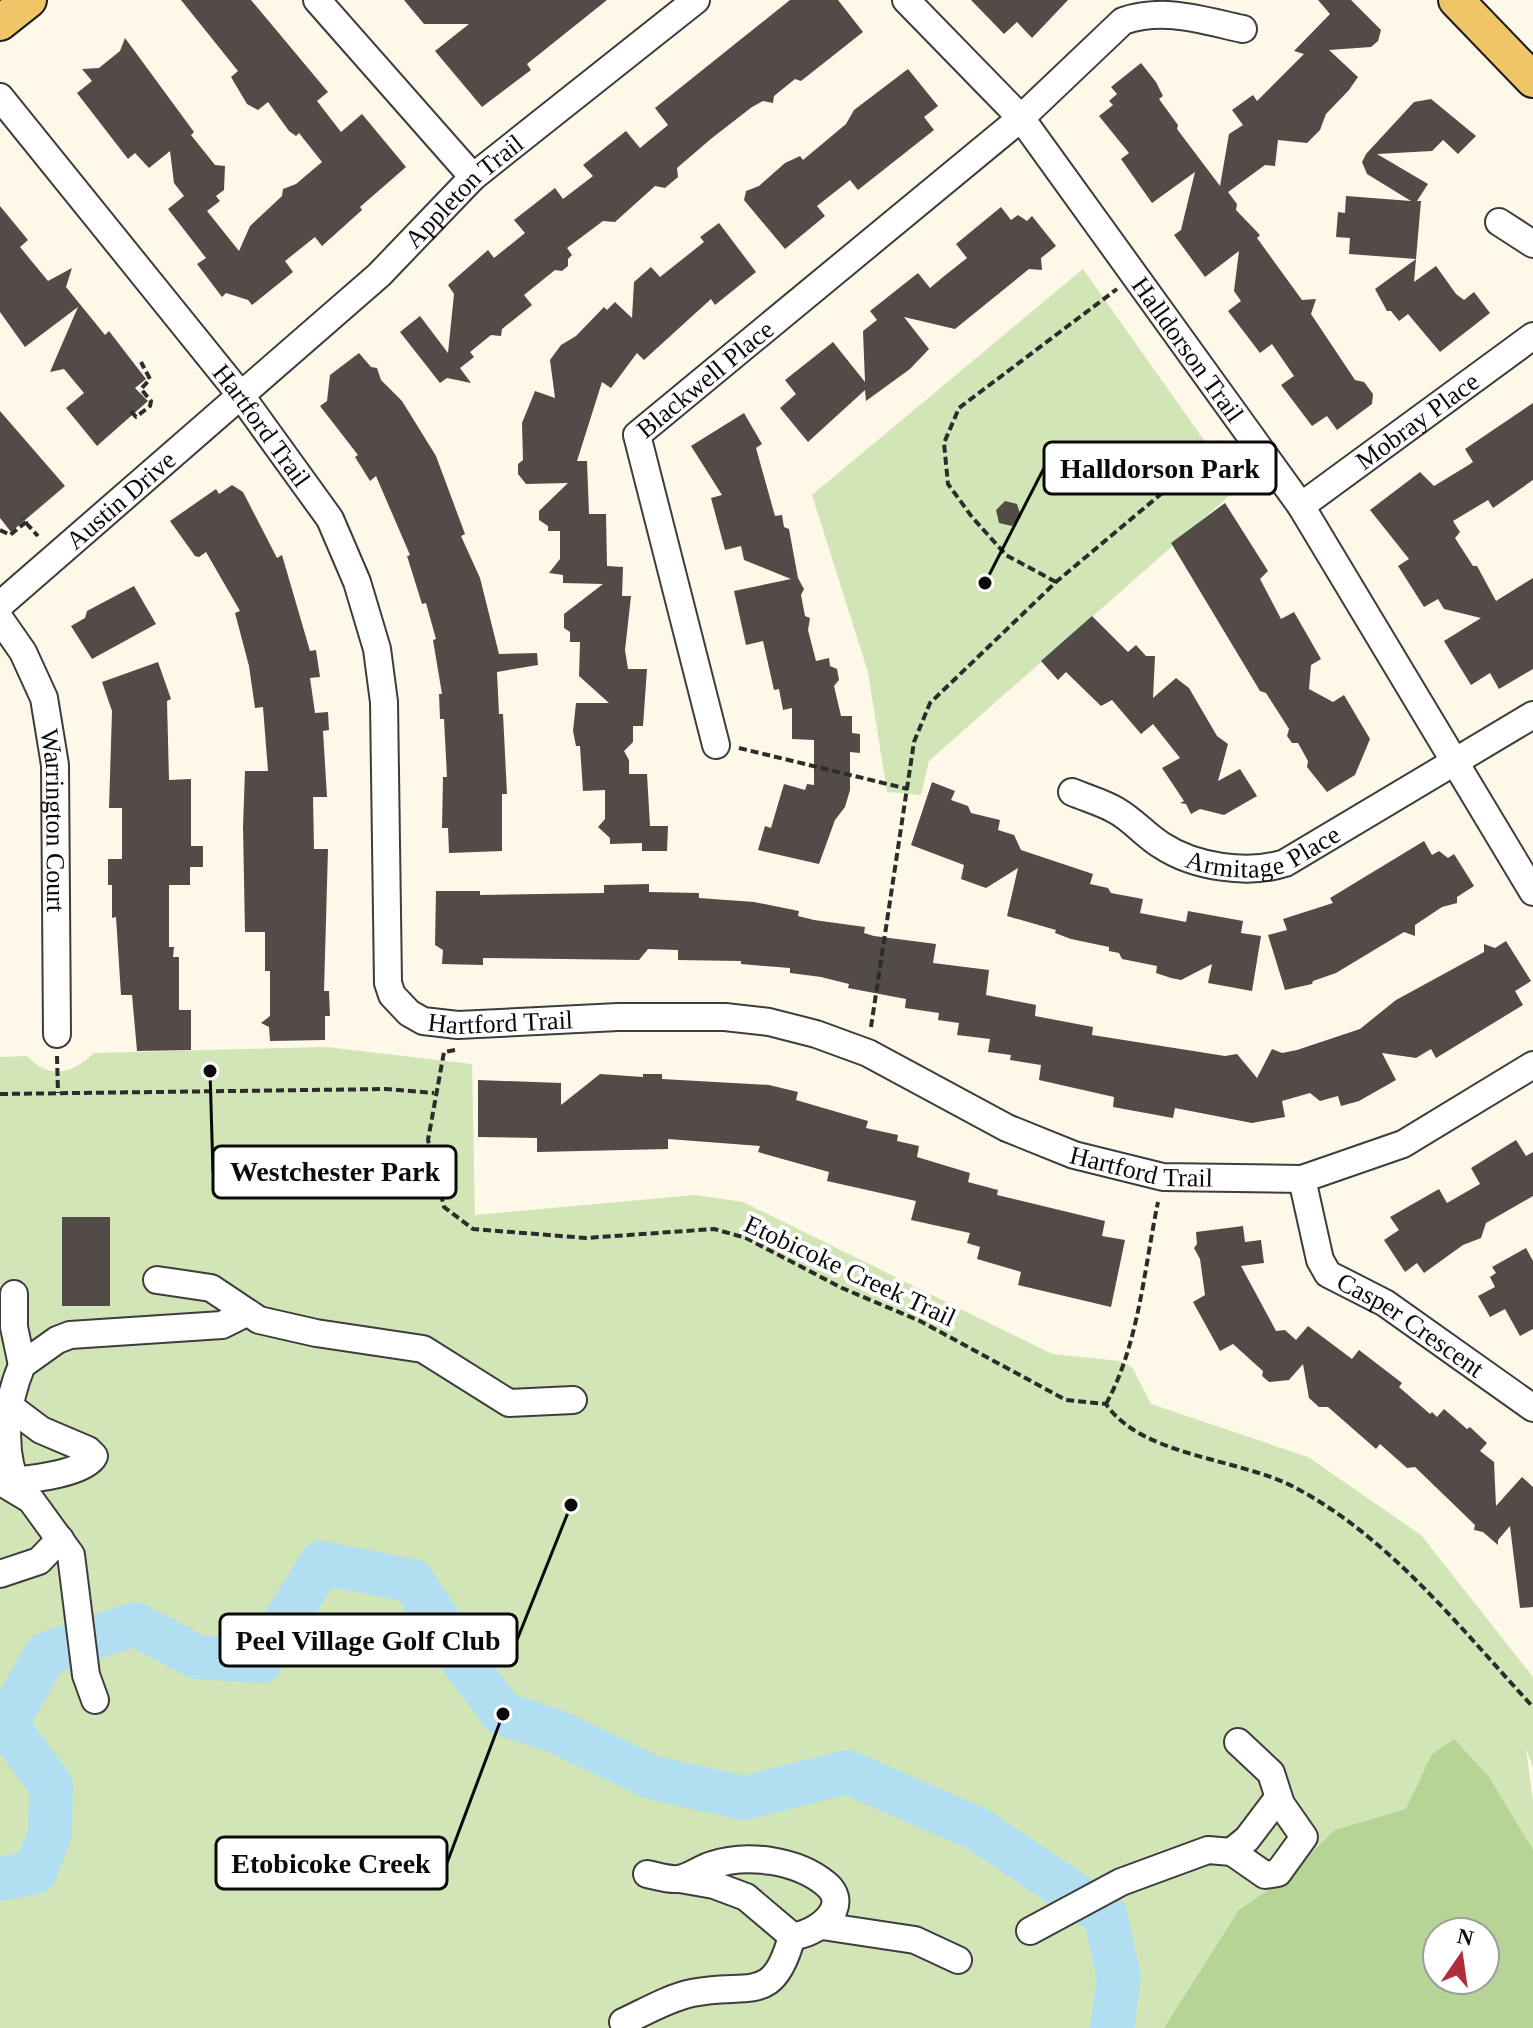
<svg xmlns="http://www.w3.org/2000/svg" width="1533" height="2028" viewBox="0 0 1533 2028" font-family="'Times New Roman',serif">
	<style>
		.green { fill: #d1e5b6; fill-rule: evenodd }
		.forest { fill: #b6d496; fill-rule: evenodd }
		.lines { fill: none; stroke-linecap: round; stroke-linejoin: round }
		.river { stroke: #b1def1; stroke-width: 44 }
		.building { fill: #524b48 }
		.minor-casing { stroke: #3d3d3d; stroke-width: 30 }
		.major-casing { stroke: #1b1b1b; stroke-width: 38 }
		.path { stroke: #2c2c2c; stroke-width: 4; stroke-dasharray: 8 4; stroke-linecap: butt }
		.minor { stroke: #fff; stroke-width: 26 }
		.major { stroke: #efc568; stroke-width: 34 }
		.labels { text-anchor: middle; dominant-baseline: central; stroke-width: 8; stroke-linejoin: round; paint-order: stroke }
		.street-label { font-size: 26px; fill: #0a0a0a; stroke: #fff }
		.leader { fill: none; stroke: #0a0a0a; stroke-width: 3 }
		.callout-dot { fill: #0a0a0a; stroke: #fff; stroke-width: 3 }
		.callout { fill: #fff; stroke: #0a0a0a; stroke-width: 3 }
		.callout-label { font-size: 28px; text-anchor: middle; font-weight: bold; fill: #0a0a0a }
	</style>
	<rect width="100%" height="100%" fill="#fef8e9"/>
	<path class="green" d="M1083,269L1238,488L929,761L921,795L887,792L868,672L812,495Z
		M326,1047L472,1064L475,1215L695,1195L743,1202L1052,1354L1120,1361L1132,1367L1151,1404L1308,1457L1421,1535L1533,1677V1767L1526,1748L1533,1801V2028H0V1057L27,1056C50,1080 72,1074 94,1053ZM1437,1932H1485V1980H1437Z"/>
	<path class="forest" d="M1454,1739L1489,1777L1533,1850V2028H1164L1239,1910L1283,1880L1335,1830L1406,1809L1432,1754ZM1437,1932H1485V1980H1437Z"/>
	<g class="lines">
		<path class="river" d="M0,1879L35,1872L50,1833L51,1786L6,1724L46,1654L135,1624L197,1657L261,1661L321,1563L413,1581L468,1668L503,1714L555,1731L654,1778L744,1798L847,1772L978,1829L1105,1915L1119,1977L1112,2028"/>
	</g>
	<path class="building" d="M181,0H251L328,92L317,101L341,132L362,114L406,167L360,207L362,210L322,246L315,237L285,261L293,272L252,305L248,300L226,293L222,297L197,264L206,258L168,209L184,196L174,183L170,151L149,168L135,153L128,159L77,93L92,81L82,69L99,68L120,51L125,38L194,132L191,135L215,165L225,166L224,190L216,196L220,201L207,211L239,251L250,226L282,196L283,189L296,184L322,162L299,133L296,136L289,131L268,102L258,110L247,104L231,77L238,71Z
		M404,0H607L527,64L531,70L482,107L435,51L469,24H424Z
		M790,0H838L863,32L801,81L795,79L774,96L773,103L763,101L752,107L712,138L677,168L678,177L665,188L655,186L615,222L603,221L567,248L572,255L568,259V266L562,271L555,270L524,295L532,305L502,329L501,336L491,335L470,352L474,357L460,368L471,383L447,378L440,383L400,332L420,316L448,353L454,294L448,285L488,250L494,258L525,233L514,220L555,188L563,199L593,176L583,165L626,131L640,148L668,125L655,108Z
		M971,0H1068L1032,38L1017,22L1004,34Z
		M1318,0H1351L1381,30L1378,41L1371,47L1329,50L1358,77L1349,90L1326,114L1320,130L1307,143L1278,140L1275,166L1265,165L1228,192L1237,204L1236,210L1260,235L1257,238L1302,300L1316,299L1311,314L1355,380L1364,382L1373,394L1372,404L1337,430L1327,416L1312,426L1281,385L1294,376L1272,344L1260,353L1228,311L1241,301L1234,291L1239,251L1205,277L1174,235L1181,230L1195,172L1152,203L1121,159L1129,153L1099,116L1113,105L1109,101L1117,94L1111,87L1141,63L1156,82L1163,96L1159,99L1178,125L1177,129L1220,186L1229,134L1243,125L1232,110L1253,95L1257,101L1304,54L1294,51L1330,14Z
		M908,69L938,106L924,117L934,130L858,190L850,180L817,206L825,216L785,249L744,200L746,191L759,186L785,163L800,156L803,160L846,124L854,110Z
		M1431,99L1476,136L1458,154L1443,140L1432,151L1377,154L1428,184L1417,201H1421L1416,259L1349,254L1350,238L1336,237L1338,212L1345,213L1346,196L1411,201L1367,174L1362,162L1366,154L1414,102Z
		M0,206L28,240L20,247L48,281L72,268L66,287L105,335L109,331L146,379L135,388L148,401L97,446L66,408L84,393L64,369L50,372L78,307L25,347L0,312Z
		M1001,207L1011,220L1018,215L1027,221L1032,216L1056,246L1041,258L1042,270L1029,269L955,329L904,317L929,349L910,369L866,401L865,390L808,442L780,408L796,394L785,380L833,342L865,382L863,331L877,320L870,311L918,273L930,288L943,277L967,258L956,244Z
		M719,223L756,272L715,305L711,299L644,360L637,353L611,388L602,382L577,461H587L589,514H606L607,566L623,567L622,596H631L625,650L628,669H647L643,726H633V742L624,751L629,760V774H647L650,826H668L667,851H642V843L610,844V838L598,827L605,819V790L583,791L580,746H576L573,731L576,703H609L579,676L580,642H570V632L564,628V614L603,584L563,583V575L549,573L560,559V531H548V526L539,520V511L568,483L526,484L518,474V464L523,460L522,423L535,391L555,398L550,360L561,345L576,336L604,307L607,310L615,302L632,318L634,282L651,267L660,277L704,242L700,237Z
		M1416,259L1414,282L1436,266L1456,294L1464,300L1474,292L1490,313L1440,352L1408,314L1399,321L1391,311H1387L1375,289Z
		M359,353L371,367L377,368L381,380L402,401L436,456L465,534L461,536L480,578L499,654L537,653L538,665L497,672L499,714H503L507,794H502V851L449,853L448,828H442L443,777H447L444,719H440L439,694H442L433,640L436,639L426,603L422,604L407,556L410,555L376,476L370,481L355,457L358,455L320,406L327,401L330,375Z
		M1533,403V480L1493,508L1488,500L1453,521L1460,532L1455,538L1473,566H1477L1496,601L1533,578V669L1499,689L1490,673L1471,685L1444,641L1481,618L1444,609L1438,599L1424,607L1398,566L1409,559L1370,510L1420,472L1434,486L1467,466L1473,462L1465,449Z
		M0,411L65,486L11,532L0,518Z
		M744,413L762,444L756,448L775,516L782,515L784,527L789,529L798,578L804,589L801,595L805,616L810,618L808,630L816,661L829,658L830,666L837,669L839,680L834,686L841,716H852V733L860,734V753L850,752V790L845,807L835,820L819,864L758,850L765,826L771,828L784,784L805,790L807,784L814,785V740L792,739V708L783,710L779,689L774,690L763,641L746,645L734,591L791,579L744,560L741,546L725,550L711,498L722,495L691,446Z
		M232,485L243,492L277,558L282,555L310,651L316,650L320,677L310,678L315,713L328,712L329,730L323,731L327,797H313L314,849H328L324,991H329L330,1016H325V1040L270,1041L269,1027L261,1023L270,1016V971H265V932H245L243,827L245,771H268L263,707L255,708L249,666L235,613L240,611L206,552L199,557L195,556L170,521L216,489L219,494Z
		M1005,501L1017,504L1021,517L1012,526L999,523L996,510Z
		M1225,503L1268,571L1260,579L1281,619L1294,612L1321,659L1311,665L1309,689L1333,702L1344,695L1370,739L1355,775L1327,792L1307,767L1308,761L1298,743H1292L1287,736L1289,729L1266,693L1260,691L1171,543Z
		M134,586L156,624L92,659L71,626L85,618L87,611Z
		M1092,616L1128,652L1136,645L1146,656H1155L1153,698L1176,678L1189,688L1217,736L1228,744L1218,781L1240,769L1257,796L1224,815L1200,809L1191,814L1186,804L1180,803L1184,801L1162,768L1180,758L1153,724L1141,734L1112,700L1101,706L1066,672L1058,680L1041,661Z
		M158,662L171,699L167,701L169,780L191,779V846H203V867H190V885H169V947H174L173,957H179V1010H191V1050L137,1051L132,995H121L116,917L112,918V885H108V859H122V808H109L112,711L102,682Z
		M932,782L955,791L951,800L968,806L971,813L1000,820L998,830L1014,835L1021,850L1093,874L1090,884L1108,888L1111,893L1143,899L1140,913L1186,922L1188,911L1243,921L1241,933L1261,936L1252,991L1208,983L1212,964L1181,980L1171,978L1156,973L1157,966L1122,959L1119,953L1109,951V947L1071,939L1055,933L1056,930L1007,916L1018,868L986,888L961,879L964,865L911,845Z
		M1424,841L1432,855L1439,851L1448,858L1454,854L1474,886L1457,897V903L1442,907L1415,925V936L1404,932L1336,973L1313,981L1312,984L1285,990L1268,935L1287,930L1283,919L1333,903L1330,898Z
		M649,884V892L699,893V898L754,902L799,911L798,916L814,920L865,927L864,933L874,936L936,944L933,963L989,970L986,995L1036,1005L1035,1016L1093,1027L1092,1035L1225,1056L1237,1054L1257,1078L1272,1049L1282,1053L1297,1050L1360,1029L1396,1000L1484,952V944L1495,948L1506,941L1531,981L1515,991L1523,1005L1436,1058L1431,1049L1416,1058L1382,1053L1396,1080L1359,1101L1341,1106L1338,1096L1320,1101L1310,1093L1282,1101L1285,1117L1252,1123L1175,1108L1173,1118L1113,1107L1114,1097L1039,1080L1041,1065L1010,1060L1011,1055L988,1052L990,1039L957,1035L959,1023L938,1020L939,1013L905,1008L906,999L848,988L849,984L821,977L790,973V968L741,964V961L678,960V950L648,949L639,960L483,958V965L442,964L443,950L435,945L436,891H480V895L604,893V885Z
		M600,1074L643,1077V1074H662V1079L769,1085L798,1092L796,1100L868,1121L866,1128L898,1135L897,1141L919,1146L917,1157L970,1173L968,1182L998,1190L997,1195L1105,1221L1102,1236L1125,1240L1111,1307L1018,1285L1021,1272L977,1259L980,1247L967,1243L970,1233L911,1220L916,1201L827,1181L829,1172L758,1152L760,1146L668,1139V1149L537,1152V1138L478,1137V1080L561,1083V1105Z
		M1516,1140L1526,1156L1533,1152V1196L1486,1223L1481,1238L1463,1245L1424,1273L1417,1263L1405,1272L1384,1240L1399,1230L1390,1217L1439,1189L1447,1203L1480,1184L1471,1168Z
		M62,1217H110V1306H62Z
		M1243,1226L1245,1242L1261,1240L1264,1263L1241,1266L1276,1331L1285,1330L1296,1340L1308,1326L1352,1359L1359,1350L1402,1383L1399,1387L1430,1414L1432,1412L1437,1417L1444,1409L1467,1429L1470,1427L1487,1443L1480,1451L1494,1462L1496,1506L1522,1477L1533,1487V1607L1520,1608L1510,1526L1498,1540V1545L1483,1532L1474,1530L1475,1525L1415,1467L1407,1468L1380,1444L1376,1449L1328,1407H1319L1309,1398L1303,1364L1289,1380L1269,1382L1262,1376L1263,1371L1233,1344L1220,1351L1193,1302L1205,1295L1200,1259L1194,1248L1197,1244L1196,1232Z
		M1526,1248L1533,1261V1329L1520,1336L1505,1309L1490,1317L1478,1296L1495,1287L1490,1277L1496,1273L1492,1267Z"/>
	<g class="lines">
		<defs>
			<g id="minor">
				<path d="M317,0L473,177"/>
				<path id="s1" d="M906,0L1021,118L1301,506L1533,892"/>
				<path id="s2" d="M0,97L239,393L330,519L357,582L377,649L384,702L388,983L392,995L409,1013L423,1021L458,1025L618,1017H725L769,1022L816,1034L868,1053L1007,1128L1074,1155L1163,1177L1302,1179L1403,1144L1533,1065"/>
				<path d="M1499,222L1533,244"/>
				<path id="s3" d="M1301,506L1533,336"/>
				<path id="s4" d="M0,605L379,275L473,177L696,0"/>
				<path id="s5" d="M0,619L23,652L44,698L55,765L57,1034"/>
				<path id="s6" d="M716,745L637,435L1021,118L1123,21C1165,7 1201,20 1243,29"/>
				<path id="s7" d="M1072,792C1086,798 1104,803 1117,811C1133,820 1145,835 1161,845C1194,867 1248,875 1285,863L1533,715"/>
				<path id="s8" d="M1302,1179L1320,1260L1328,1274L1385,1303L1533,1408"/>
				<path d="M157,1280L211,1288L259,1320L316,1333L423,1349L509,1403L573,1400"/>
				<path d="M14,1294V1327L22,1365"/>
				<path d="M9,1406L41,1430L88,1450L94,1456C86,1473 32,1479 14,1481"/>
				<path d="M3,1483L31,1500L71,1555L86,1675L95,1700"/>
				<path d="M19,1489C0,1452 6,1403 22,1365L57,1340L70,1335L222,1325L246,1313"/>
				<path d="M0,1574L39,1561L60,1539"/>
				<path d="M1231,1852L1247,1839L1278,1798"/>
				<path d="M647,1874C657,1876 668,1880 678,1879C689,1878 701,1868 712,1865C747,1853 797,1860 826,1884C853,1907 816,1935 792,1936L746,1897L714,1885L680,1879"/>
				<path d="M822,1926L915,1940L958,1960"/>
				<path d="M1030,1931L1121,1882L1208,1850L1232,1852L1265,1875L1278,1873L1304,1837L1281,1804L1271,1773L1238,1742"/>
				<path d="M623,2022C645,2012 668,1998 692,1993C749,1981 773,2007 792,1936"/>
			</g>
			<path id="major" d="M1456,0L1533,80
				M0,23L29,0"/>
		</defs>
		<use href="#minor" class="minor-casing"/>
		<use href="#major" class="major-casing"/>
		<path class="path" d="M131,411L136,417L150,406L151,401L141,389L150,379L141,362
			M26,523L38,536
			M0,530L10,535L26,522L23,518
			M1056,582L1006,555L972,517L948,484L944,443L959,408L1117,289
			M739,748L908,789
			M871,1027L914,742L930,703L1056,582L1223,442
			M455,1050L444,1052L428,1140L444,1207L473,1229L586,1238L714,1229L746,1238L842,1288L920,1321L1066,1400L1106,1404C1141,1456 1237,1458 1292,1486C1389,1536 1460,1628 1533,1707
			M57,1056L58,1093
			M0,1094L386,1089L434,1093
			M1106,1404C1139,1344 1144,1269 1158,1202"/>
		<use href="#minor" class="minor"/>
		<use href="#major" class="major"/>
	</g>
	<g class="labels">
		<g class="street-label">
			<text stroke="none"><textPath href="#s4" startOffset="622">Appleton Trail</textPath></text>
			<text stroke="none"><textPath href="#s1" startOffset="450">Halldorson Trail</textPath></text>
			<text stroke="none"><textPath href="#s6" startOffset="408">Blackwell Place</textPath></text>
			<text stroke="none"><textPath href="#s3" startOffset="144">Mobray Place</textPath></text>
			<text stroke="none"><textPath href="#s2" startOffset="420">Hartford Trail</textPath></text>
			<text stroke="none"><textPath href="#s4" startOffset="160">Austin Drive</textPath></text>
			<text stroke="none"><textPath href="#s5" startOffset="214">Warrington Court</textPath></text>
			<text stroke="none"><textPath href="#s7" startOffset="214">Armitage Place</textPath></text>
			<text stroke="none"><textPath href="#s2" startOffset="1140">Hartford Trail</textPath></text>
			<text stroke="none"><textPath href="#s2" startOffset="1812">Hartford Trail</textPath></text>
			<text transform="translate(850 1271) rotate(25)">Etobicoke Creek Trail</text>
			<text stroke="none"><textPath href="#s8" startOffset="196">Casper Crescent</textPath></text>
		</g>
	</g>
	<path class="leader" d="M985 583L1044 468M210 1071L213 1172M571 1505L517 1640M503 1714L447 1863"/>
	<g class="callout-dot">
		<circle cx="985" cy="583" r="8"/>
		<circle cx="210" cy="1071" r="8"/>
		<circle cx="571" cy="1505" r="8"/>
		<circle cx="503" cy="1714" r="8"/>
	</g>
	<g class="callout">
		<rect x="1044" y="442" width="232" height="52" rx="8"/>
		<rect x="213" y="1146" width="243" height="52" rx="8"/>
		<rect x="220" y="1614" width="297" height="52" rx="8"/>
		<rect x="216" y="1837" width="231" height="52" rx="8"/>
	</g>
	<g class="callout-label">
		<text x="1160" y="478">Halldorson Park</text>
		<text x="335" y="1181">Westchester Park</text>
		<text x="368" y="1650">Peel Village Golf Club</text>
		<text x="331" y="1873">Etobicoke Creek</text>
	</g>
	<g transform="translate(1461 1956) rotate(13)"><circle r="38" fill="#ffffff" stroke="#9d9d9d" stroke-width="2"/>
	<path d="M0-6L14 30L0 20L-14 30Z" fill="#af2d3c"/>
	<text y="-12" font-size="22" font-weight="bold" text-anchor="middle" fill="#0a0a0a">N</text>
	</g>
</svg>
